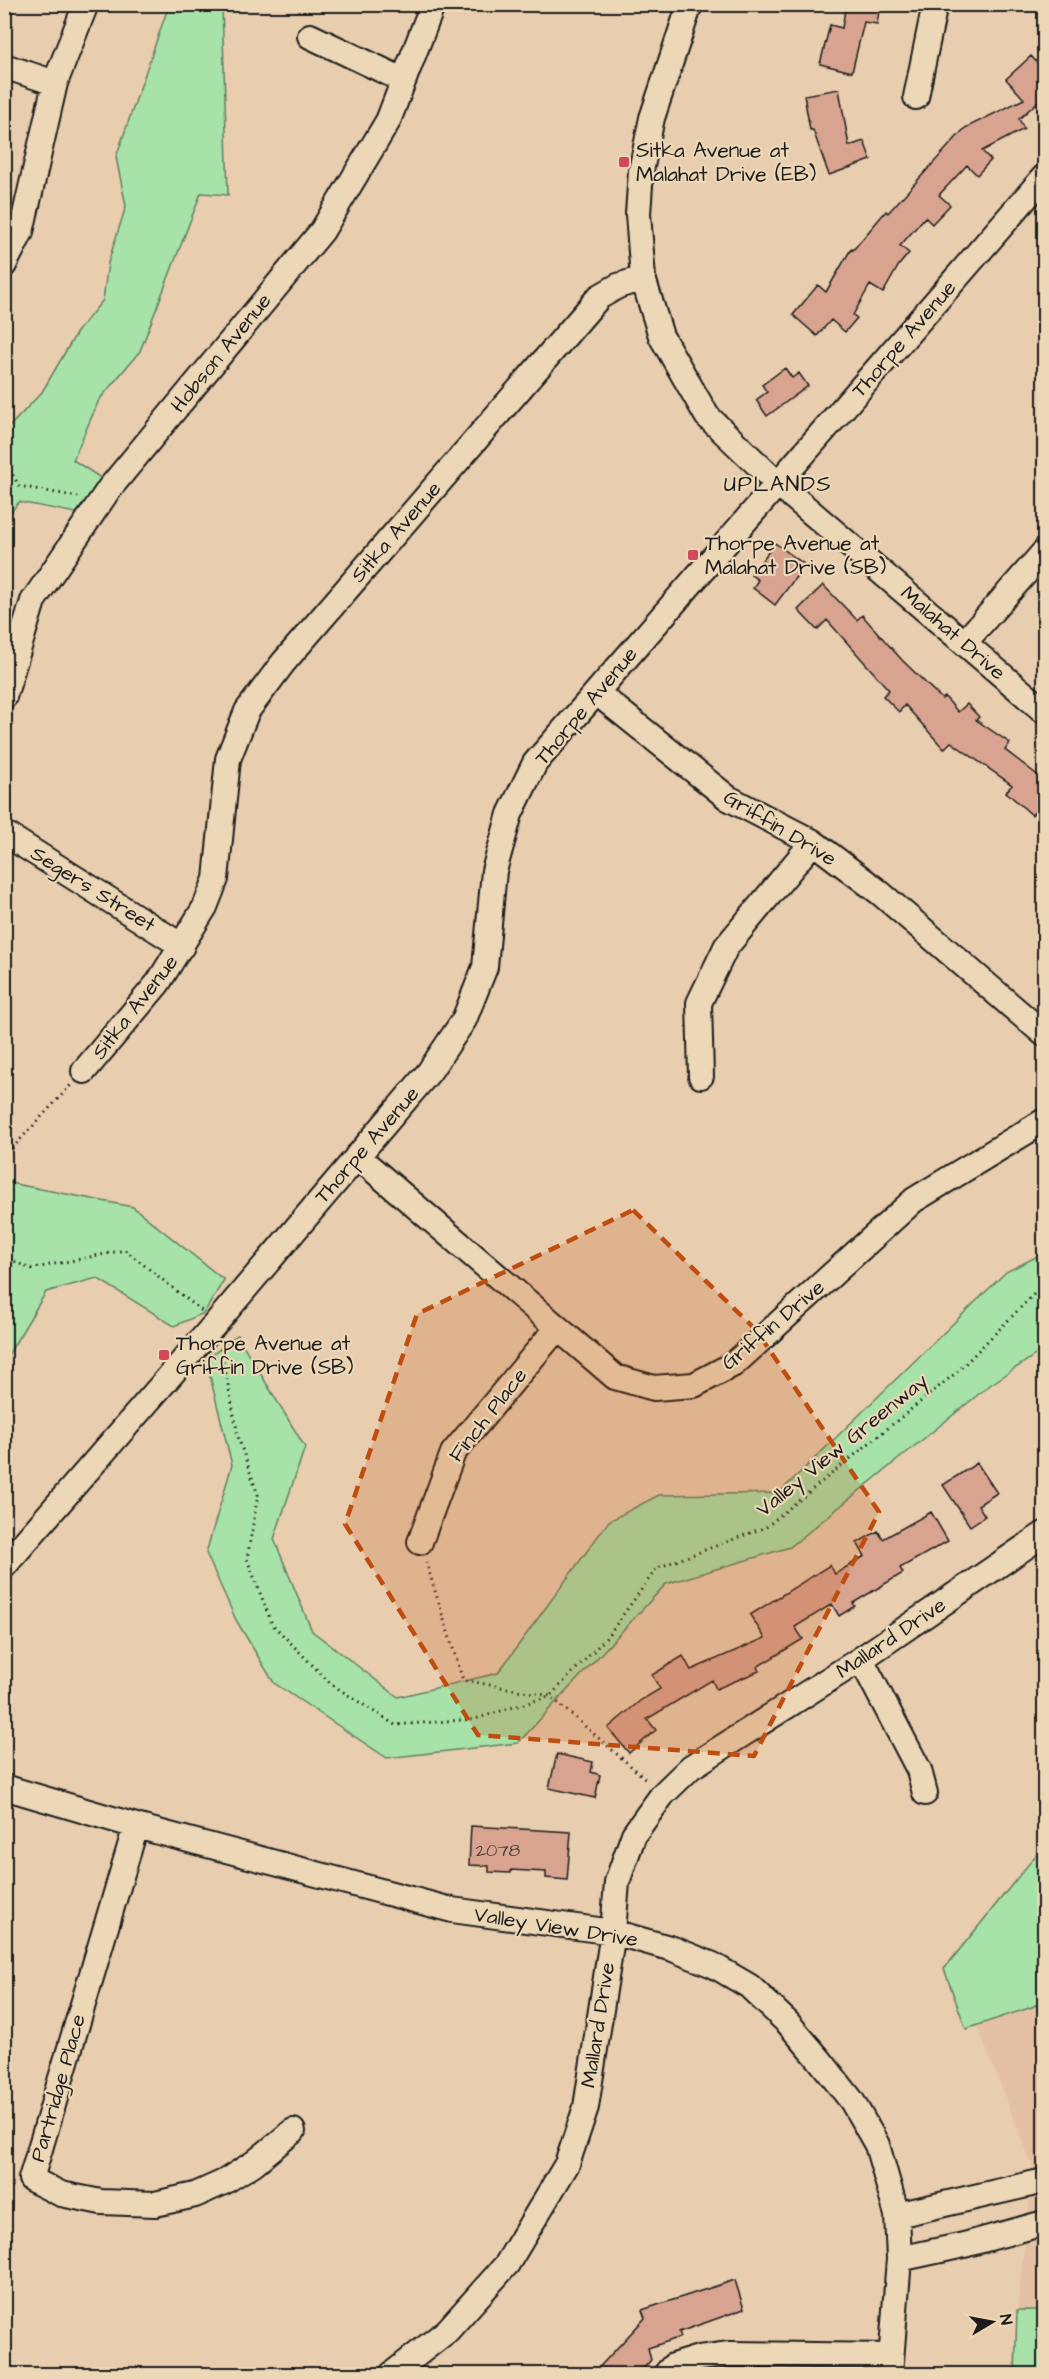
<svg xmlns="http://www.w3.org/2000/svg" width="1049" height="2379" viewBox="0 0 1049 2379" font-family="'Architects Daughter',sans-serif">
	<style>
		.built { fill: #e4c1a5 }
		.green { fill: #a7e2a8; stroke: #627f62; stroke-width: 1.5 }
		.building { fill: #d9a48f; stroke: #1c1c1c; stroke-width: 1.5 }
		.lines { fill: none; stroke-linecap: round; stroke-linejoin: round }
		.minor-casing { stroke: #1c1c1c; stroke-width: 28 }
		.path { stroke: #1c1c1c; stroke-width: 3; stroke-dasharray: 1.5 4.5; stroke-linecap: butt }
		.minor { stroke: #ecd7b6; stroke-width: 24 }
		.marked { fill: #bf4d0f; fill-opacity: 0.2; stroke: #bf4d0f; stroke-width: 4.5; stroke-dasharray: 12 8; stroke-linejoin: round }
		.poi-dot { fill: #d1495b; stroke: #ecd7b6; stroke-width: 2 }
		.labels { text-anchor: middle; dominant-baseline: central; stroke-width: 4.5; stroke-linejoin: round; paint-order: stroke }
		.number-label { font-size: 18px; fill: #4b3e39 }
		.poi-label { font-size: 21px; fill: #1c1c1c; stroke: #ecd7b6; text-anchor: start }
		.street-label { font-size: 21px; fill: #1c1c1c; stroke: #ecd7b6 }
		.neighbourhood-label { font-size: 22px; letter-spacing: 1.5px; fill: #1c1c1c; stroke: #ecd7b6 }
	</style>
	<rect width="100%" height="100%" fill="#e8cdae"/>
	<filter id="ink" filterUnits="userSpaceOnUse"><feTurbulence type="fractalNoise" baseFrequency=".0167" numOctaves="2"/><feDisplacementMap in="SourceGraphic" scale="12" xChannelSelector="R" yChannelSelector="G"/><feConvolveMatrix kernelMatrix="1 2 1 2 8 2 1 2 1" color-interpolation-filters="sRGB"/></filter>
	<g filter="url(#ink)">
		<path class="built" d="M1044,1857V2310H1017L1033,2168L954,1967Z"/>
		<path class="green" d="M169,5H222L228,195L201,193L140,351L99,400L73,460L107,482L76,513L19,502L5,519V424L10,426L42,392L77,332L103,300L108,263L126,206L116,157Z
			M5,1182L133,1207L224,1280L204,1313L174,1326L97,1278L46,1292L5,1360Z
			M1044,1253V1349L990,1385L790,1547L666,1584L518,1743L387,1758L274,1683L236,1620L206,1553L232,1465L206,1360L237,1335L305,1447L274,1539L312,1631L398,1697L498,1673L609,1521L659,1495L779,1493L1006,1272Z
			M1044,1845V2001L1032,2007L966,2029L944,1969Z
			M1017,2310H1044V2374H1015Z"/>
		<path class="building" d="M846,4H880L877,24L864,22L852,72L820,64L830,25L842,28Z
			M1031,56L1044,70V96L1019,119L1024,129L982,151L991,160L977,175L967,165L939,195L950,205L932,224L925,217L900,246L909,253L899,265L883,293L870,285L853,315L857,318L845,332L831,320L817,336L793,315L818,285L826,292L851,249L853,250L886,211L888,213L965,128L1024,99L1006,79Z
			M839,89L849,146L864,141L871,160L829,175L813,130H810L804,95Z
			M785,368L792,378L799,373L808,386L767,416L756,400L767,392L762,385Z
			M775,543L805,565L775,605L753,588L758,580L751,575Z
			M823,585L857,620L862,615L902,660L942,699L945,697L958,712L967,704L979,717L976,720L1010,743L1005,750L1044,780V801L1032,815L1006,792L1012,785L951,742L944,749L905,705L899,712L883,696L889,690L827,620L817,630L798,610Z
			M977,1463L997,1493L978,1505L985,1516L970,1526L943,1485Z
			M931,1512L948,1541L900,1568L903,1573L853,1603L855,1606L839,1616L832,1604L795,1627L803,1639L757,1667L759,1671L716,1689L712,1680L647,1719L656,1730L629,1753L608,1728L641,1700L660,1689L652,1675L683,1656L691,1670L765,1638L750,1615L830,1565L835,1574L865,1556L857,1543L878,1531L883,1539Z
			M557,1754L593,1762L591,1772L600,1775L595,1798L549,1788Z
			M471,1826L571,1832L567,1880L546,1878V1872L511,1870V1873L489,1872V1866L469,1865Z
			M735,2280L744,2309L679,2332L681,2337L648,2348L651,2360L641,2371L624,2374H593L645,2318L642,2310Z"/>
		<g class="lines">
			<defs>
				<path id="minor" d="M690,4L652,118L641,171L638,214L643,278L661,336L707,416L778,484L1044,711
					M310,36L403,80
					M4,66L55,83
					M916,97L935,4
					M4,265L21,232L55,83L86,4
					M965,642L1044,552
					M597,693L728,798L813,842L879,892L1044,1034
					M4,697L33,601L109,489L322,231L388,121L433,4
					M4,833L182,946
					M84,1071L158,983L205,907L216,879L228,759L247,711L283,663L599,297L618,286L643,278
					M701,1076L699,1003L726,947L813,842
					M357,1156L615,1377L654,1388L694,1385L734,1364L914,1200L1044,1121
					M420,1542L453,1453L557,1328
					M4,1566L216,1323L429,1072L464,1020L485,967L494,871L510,814L535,763L1044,177
					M861,1659L919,1770L925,1793
					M4,1787L136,1826L452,1910L613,1932L673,1949L713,1965L749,1986L788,2023L819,2059L852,2101L877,2145L897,2215L899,2259L890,2374
					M136,1826L31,2179L61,2194L101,2202L155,2204L195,2195L224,2182L254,2163L293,2131
					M897,2215L1044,2181
					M899,2259L964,2245L1044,2223
					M392,2374L447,2331L507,2264L567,2164L586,2107L613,1932L617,1882L634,1834L663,1794L691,1767L861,1659L1044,1534
					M666,2374L673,2366L699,2358L730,2354L891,2356"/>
			</defs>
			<use href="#minor" class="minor-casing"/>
			<path class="path" d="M4,459L19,486L78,497
				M4,1157L71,1085
				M4,1256L30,1269L125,1250L202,1311
				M221,1349L239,1440L258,1495L247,1559L272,1624L331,1684L395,1725L475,1719L550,1696L607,1637L657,1568L766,1527L957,1372L1044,1284
				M426,1562L463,1680L550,1696L648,1781"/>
			<use href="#minor" class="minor"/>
		</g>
	</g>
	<path class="marked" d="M633,1210L756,1330L879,1512L754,1756L478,1735L345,1524L417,1314Z"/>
	<g class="poi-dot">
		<rect x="618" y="156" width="12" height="12" rx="3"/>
		<rect x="687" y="549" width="12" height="12" rx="3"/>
		<rect x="158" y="1349" width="12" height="12" rx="3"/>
	</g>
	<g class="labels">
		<g class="number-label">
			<text x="498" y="1850">2078</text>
		</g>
		<g class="poi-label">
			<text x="636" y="150">Sitka Avenue at<tspan x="636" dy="24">Malahat Drive (EB)</tspan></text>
			<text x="705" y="543">Thorpe Avenue at<tspan x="705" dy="24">Malahat Drive (SB)</tspan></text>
			<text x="176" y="1343">Thorpe Avenue at<tspan x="176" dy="24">Griffin Drive (SB)</tspan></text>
		</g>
		<g class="street-label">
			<text transform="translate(904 339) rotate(-49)">Thorpe Avenue</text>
			<text transform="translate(221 353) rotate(-51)">Hobson Avenue</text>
			<text transform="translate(396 532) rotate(-49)">Sitka Avenue</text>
			<text transform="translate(953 633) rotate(41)">Malahat Drive</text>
			<text transform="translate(586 706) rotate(-50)">Thorpe Avenue</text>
			<text transform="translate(780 828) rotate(31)">Griffin Drive</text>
			<text transform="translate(93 889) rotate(32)">Segers Street</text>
			<text transform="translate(135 1007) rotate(-52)">Sitka Avenue</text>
			<text transform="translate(367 1145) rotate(-49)">Thorpe Avenue</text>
			<text transform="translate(773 1325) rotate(-40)">Griffin Drive</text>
			<text transform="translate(488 1415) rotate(-52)">Finch Place</text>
			<text transform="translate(842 1445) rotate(-39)">Valley View Greenway</text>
			<text transform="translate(891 1638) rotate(-34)">Mallard Drive</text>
			<text transform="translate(556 1927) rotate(9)">Valley View Drive</text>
			<text transform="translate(598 2025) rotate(-81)">Mallard Drive</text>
			<text transform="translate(58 2088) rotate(-74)">Partridge Place</text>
		</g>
		<g class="neighbourhood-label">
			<text x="778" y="484">UPLANDS</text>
		</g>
	</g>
	<rect width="1049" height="2379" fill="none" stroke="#ecd7b6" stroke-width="24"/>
	<rect x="12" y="12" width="1025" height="2355" fill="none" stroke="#1c1c1c" stroke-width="2" filter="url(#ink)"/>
	<g transform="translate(992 2322) rotate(80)" stroke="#ecd7b6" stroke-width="4.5" paint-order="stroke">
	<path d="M0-4.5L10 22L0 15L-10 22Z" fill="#1c1c1c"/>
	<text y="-9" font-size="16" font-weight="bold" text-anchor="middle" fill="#1c1c1c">N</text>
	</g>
</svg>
